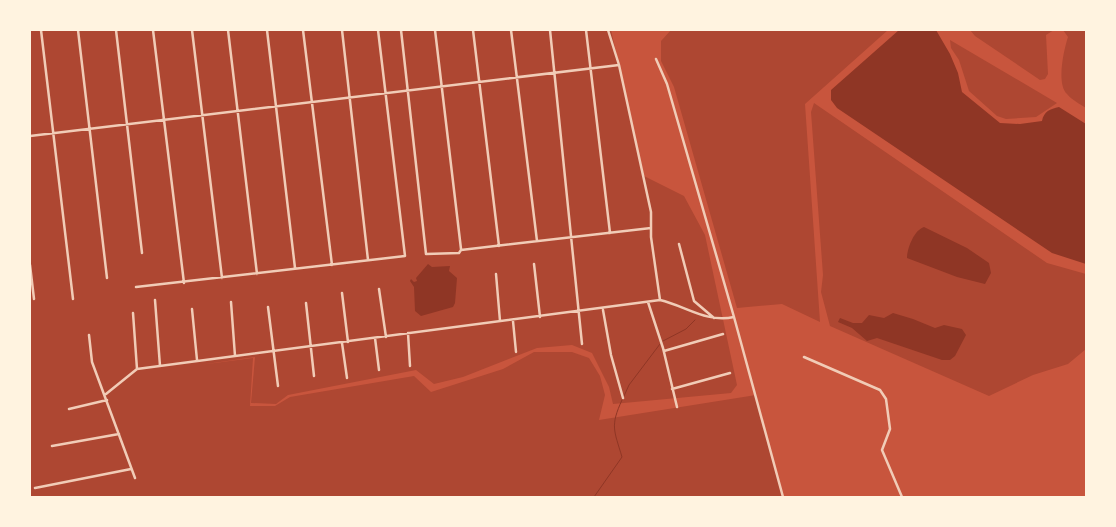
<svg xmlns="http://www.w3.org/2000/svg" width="1116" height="527" viewBox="0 0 1116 527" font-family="Raleway,sans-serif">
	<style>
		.green { fill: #ae4732 }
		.water { fill: #8f3625 }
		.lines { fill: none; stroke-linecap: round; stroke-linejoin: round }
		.stream { stroke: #8f3625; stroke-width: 1 }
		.minor { stroke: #f1ccb7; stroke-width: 2.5 }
	</style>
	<rect width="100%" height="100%" fill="#c8553d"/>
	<path class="green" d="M30,30H611L644,176L684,196L705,235L737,385L731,393L613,404L609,387L592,353L572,345L537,348L463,377L434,384L416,370L288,395L276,404L251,403L255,357L199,365L253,358L250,406H275L290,397L414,376L431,392L503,369L534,352H572L589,358L600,376L605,395L599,420L756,395L783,497H30Z
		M671,30H888L805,104L820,322L782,304L737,308L674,87L661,61V41Z
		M970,30H1054L1046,35L1048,74L1045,79L1040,80L975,36Z
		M1063,30H1086V108C1080,104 1072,100 1067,94C1056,84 1064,49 1068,37Z
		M950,40L1057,103L1036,117L1006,119L997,116L969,91L959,60L951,48Z
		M814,103L1047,263L1086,274V349L1068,364L1033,375L989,396L830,326L821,292L823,275L811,112Z"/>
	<path class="water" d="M899,30H936L950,54L958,73L962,92L1000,123L1020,124L1042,121C1044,111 1050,109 1059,107L1086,124V264L1052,253L837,108L831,100V90Z
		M924,227L967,248L989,263L991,273L985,284L957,277L907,258C907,249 914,230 924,227Z
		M428,264L432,267L450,266L449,271L457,278L455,303L453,307L421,316L415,311L414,287L410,281L411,279L414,282L417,281L416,278Z
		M893,313L913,319L935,328L944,325L962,329L966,335L955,356L950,360H942L877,338L867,341L852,328L838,322L840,318L853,323H862L869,315L884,318Z"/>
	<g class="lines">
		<path class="stream" d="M663,341L686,329L695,320
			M624,396L629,385L660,344
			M594,497L622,457C614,430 610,426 622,400"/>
		<path class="minor" d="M41,30L73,299
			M78,30L107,278
			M116,30L142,253
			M153,30L184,283
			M192,30L222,278
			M228,30L257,274
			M267,30L295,268
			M303,30L332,265
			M342,30L368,260
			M401,30L426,254L459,253L461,250L651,228
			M435,30L461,249
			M473,30L499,246
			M511,30L537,241
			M550,30L582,344
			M586,30L610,233
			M608,30L619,65L651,212V237L660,300
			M656,59L667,84L734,317L783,497
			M30,136L619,65
			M679,244L694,301L714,318
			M534,264L540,317
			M30,265L34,299
			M496,274L500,321
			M136,287L405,256L378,30
			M379,289L386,337
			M342,293L348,342
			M155,300L160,366
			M231,302L235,356
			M648,302L663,348L677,407
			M306,303L314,376
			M268,307L278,386
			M192,309L197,360
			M603,310L611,355L623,398
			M133,313L137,369
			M513,321L516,352
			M408,333L410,366
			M89,335L92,362L135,478
			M375,338L379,370
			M342,343L347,378
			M664,351L723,334
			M804,357L880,390L886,399L890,429L882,450L902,497
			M672,389L730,373
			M106,394L137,369L660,300C686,306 706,323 734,317
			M69,409L107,400
			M52,446L119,434
			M35,488L131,469"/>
	</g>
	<rect width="1116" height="527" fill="none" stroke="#fff3e0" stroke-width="62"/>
</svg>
